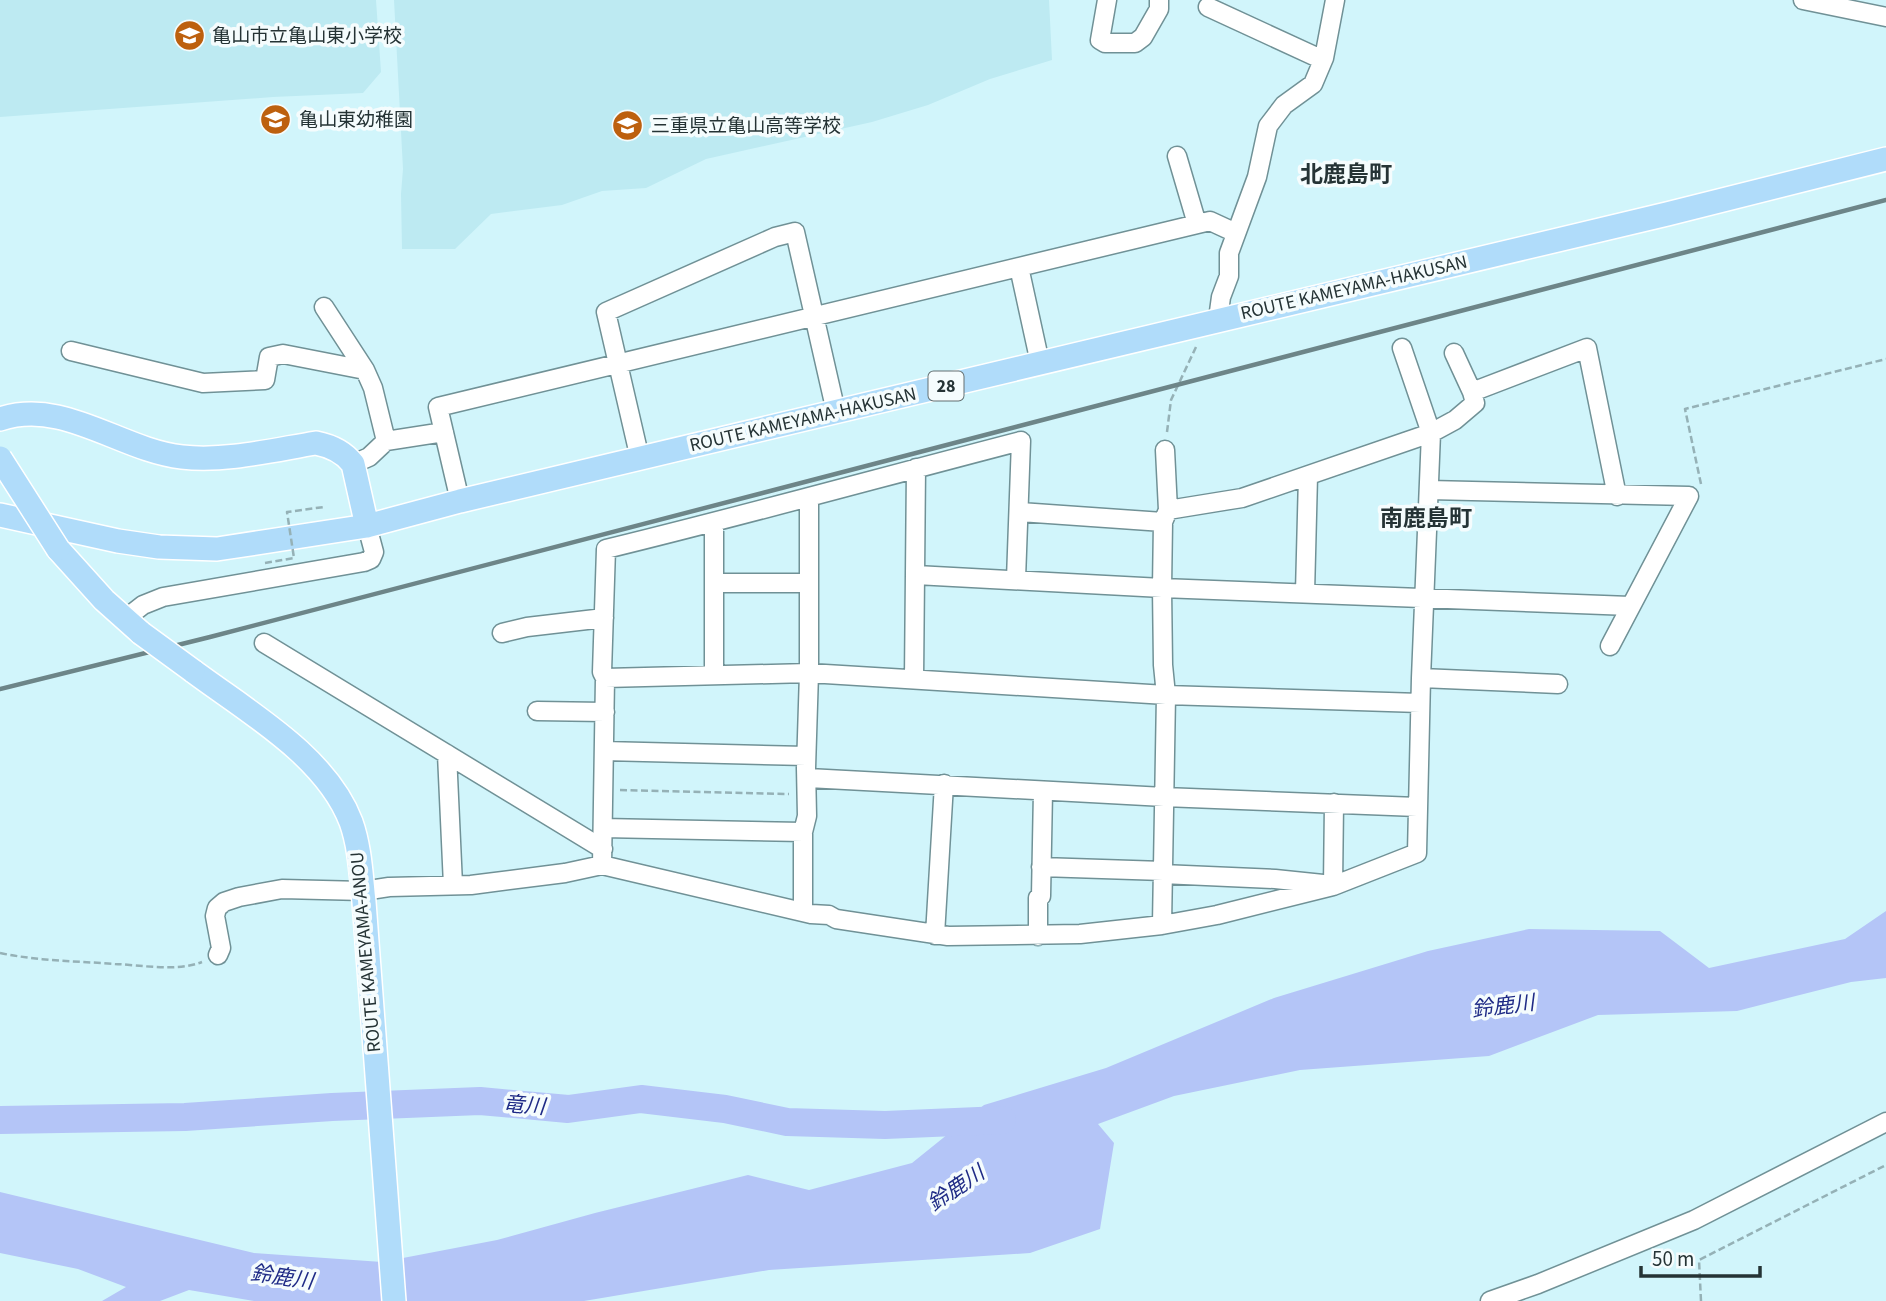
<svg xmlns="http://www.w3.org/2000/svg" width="1886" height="1301" viewBox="0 0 1886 1301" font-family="'Source Sans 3','Noto Sans JP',sans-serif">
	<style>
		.built { fill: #bdeaf2 }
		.water { fill: #b4c5f7 }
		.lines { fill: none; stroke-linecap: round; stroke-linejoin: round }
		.river { stroke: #b4c5f7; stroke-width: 28 }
		.minor-casing { stroke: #709196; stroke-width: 21 }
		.major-casing { stroke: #fff; stroke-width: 26 }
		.path { stroke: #95b1b6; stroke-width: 2.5; stroke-dasharray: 7 3.5; stroke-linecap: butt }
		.minor { stroke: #fff; stroke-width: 18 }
		.major { stroke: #b0dcfa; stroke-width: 23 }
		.rail { stroke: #6d8588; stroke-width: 4.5 }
		.major-bridge-casing { stroke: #fff; stroke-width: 26; stroke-linecap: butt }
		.path-bridge { stroke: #95b1b6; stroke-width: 2.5; stroke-dasharray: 7 3.5; stroke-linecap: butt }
		.major-bridge { stroke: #b0dcfa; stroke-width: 23 }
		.labels { text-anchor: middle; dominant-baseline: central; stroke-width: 7; stroke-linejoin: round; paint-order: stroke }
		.shield { fill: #f5fcfd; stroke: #636f71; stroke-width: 2 }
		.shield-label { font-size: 18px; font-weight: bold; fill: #253335 }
		.poi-label { font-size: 19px; fill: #253335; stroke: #f5fcfd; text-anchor: start }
		.street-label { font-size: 19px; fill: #253335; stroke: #f5fcfd }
		.water-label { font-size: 21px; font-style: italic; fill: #1f2b86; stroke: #f5fcfd }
		.quarter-label { font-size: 23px; font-weight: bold; fill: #253335; stroke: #f5fcfd }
	</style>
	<rect width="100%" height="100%" fill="#d1f5fb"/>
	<path class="built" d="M0,0H376L381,72L363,93L273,97L0,117Z
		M394,0H1049L1052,60L990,79L928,105L872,122L706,159L646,188L602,191L562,205L491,214L455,249H402L401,194L403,169Z"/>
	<path class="water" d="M1886,911V978L1851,982L1737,1011L1598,1015L1489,1056L1300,1070L1174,1096L1098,1124L1114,1143L1100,1229L1030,1253L769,1270L584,1301H254L189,1290L160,1301H102L126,1287L78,1269L0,1253V1192L254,1253L382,1262L497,1240L595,1213L748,1175L809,1190L912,1163L984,1105L1106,1068L1274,998L1428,951L1529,929L1660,931L1709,968L1845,939Z"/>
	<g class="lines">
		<path class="river" d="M0,1120L185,1117L332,1107L480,1101L568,1109L641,1099L725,1109L787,1122L885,1125L1002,1120"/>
		<defs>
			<path id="minor" d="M1107,0L1100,40L1105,43H1135L1143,37L1159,9V0
				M1803,0L1886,17
				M1208,7L1323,60
				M1177,156L1197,224
				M1019,267L1040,363
				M324,307L365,370L373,388L386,441L369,457L353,464
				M1218,319L1221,297L1229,276V253L1257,177L1268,126L1284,105L1313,84L1324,58L1335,0
				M71,351L203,383L265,380L269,357L283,354L365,370
				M1454,353L1472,392
				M386,441L444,432
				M640,459L606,312L775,237L795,232L836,412
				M1429,490L1689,496L1610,646
				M460,501L438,407L1210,221L1236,233
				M1168,510L1242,498L1431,433L1455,420L1475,403L1472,392L1587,348L1617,496
				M1020,512L1163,522
				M916,575L1162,588L1630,606
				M714,583H809
				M1305,593L1308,476
				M125,619L143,605L163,597L364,562L371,559L374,552L367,526
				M502,633L527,627L604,618
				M264,643L603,849
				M714,675V523
				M605,678L809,673L1166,695L1420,703
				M1421,678L1558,684
				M914,679L916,468
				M537,711L605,712
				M604,751L806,756
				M447,754L453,885
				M808,778L1164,797L1417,807
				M603,828L803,832
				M602,865L605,678L602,672L606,549C746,515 882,477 1021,441L1016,579
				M1041,867L1163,871
				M1162,874L1275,879L1323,884
				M1333,886L1334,803
				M803,911V832L807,816L806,768L809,673V498
				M1162,925L1166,695L1163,665L1162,588L1163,522L1168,510L1165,450
				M935,935L944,784
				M1038,936V898L1041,896L1043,791
				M218,955L221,948L215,916L217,908L224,902L239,897L282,889L363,891L389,887L471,885L565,873L602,865L811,914L829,915L836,919L948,936L1080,934L1162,925L1217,915L1333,886L1417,853L1421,678L1431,433L1402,348
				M1490,1301L1538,1284L1694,1220L1886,1122"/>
			<path id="major" d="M0,419C64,398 120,450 182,457C225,462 273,450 316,443C331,446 344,452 353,464L367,526
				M0,515L118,541L159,547L217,549L367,526L460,501L1667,214L1886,159
				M58,549L104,600L141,633
				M193,671C248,712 326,756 351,822C360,847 361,875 364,902L394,1301"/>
		</defs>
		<use href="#minor" class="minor-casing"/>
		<use href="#major" class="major-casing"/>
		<path class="path" d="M1167,432L1171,400L1196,347
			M1701,484L1685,409L1886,359
			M620,790L789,794
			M0,953C38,961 76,961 115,964C141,965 176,972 202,962
			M1701,1301L1699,1260L1886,1165"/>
		<use href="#minor" class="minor"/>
		<use href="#major" class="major"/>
		<path class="rail" d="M0,689L210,637L1886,200"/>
		<defs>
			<path id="major-bridge" d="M0,458L58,549
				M141,633L193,671"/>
		</defs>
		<use href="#major-bridge" class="major-bridge-casing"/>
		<path class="path-bridge" d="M265,563L294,558L287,512L324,507"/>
		<use href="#major-bridge" class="major-bridge"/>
	</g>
	<defs>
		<symbol id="school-disc" viewBox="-11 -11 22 22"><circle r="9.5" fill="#bd600e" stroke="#f5fcfd"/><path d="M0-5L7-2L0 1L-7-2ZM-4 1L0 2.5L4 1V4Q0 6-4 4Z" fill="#fff"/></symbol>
	</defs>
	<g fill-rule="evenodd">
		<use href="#school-disc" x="172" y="18" width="35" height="35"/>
		<use href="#school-disc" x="258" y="102" width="35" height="35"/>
		<use href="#school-disc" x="610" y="108" width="35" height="35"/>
	</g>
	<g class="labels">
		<rect class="shield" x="928.5" y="371.5" width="35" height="29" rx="5"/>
		<g class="shield-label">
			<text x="946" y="386">28</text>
		</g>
		<g class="poi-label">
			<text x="212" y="36">亀山市立亀山東小学校</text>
			<text x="299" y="120">亀山東幼稚園</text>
			<text x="651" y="126">三重県立亀山高等学校</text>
		</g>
		<g class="street-label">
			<text transform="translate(1354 288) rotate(-13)">ROUTE KAMEYAMA-HAKUSAN</text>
			<text transform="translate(803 420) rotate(-13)">ROUTE KAMEYAMA-HAKUSAN</text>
			<text transform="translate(366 952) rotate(-95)">ROUTE KAMEYAMA-ANOU</text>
		</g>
		<g class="water-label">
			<text transform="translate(1503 1006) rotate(-7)">鈴鹿川</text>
			<text transform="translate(524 1105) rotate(5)">竜川</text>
			<text transform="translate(956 1188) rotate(-34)">鈴鹿川</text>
			<text transform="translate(282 1277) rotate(8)">鈴鹿川</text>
		</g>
		<g class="quarter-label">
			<text x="1346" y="174">北鹿島町</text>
			<text x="1426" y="518">南鹿島町</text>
		</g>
	</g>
	<path d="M1641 1266v10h119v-10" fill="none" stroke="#253335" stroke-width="3.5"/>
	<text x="1652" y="1266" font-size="21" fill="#253335" stroke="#f5fcfd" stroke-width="5" paint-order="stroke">50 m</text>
</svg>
